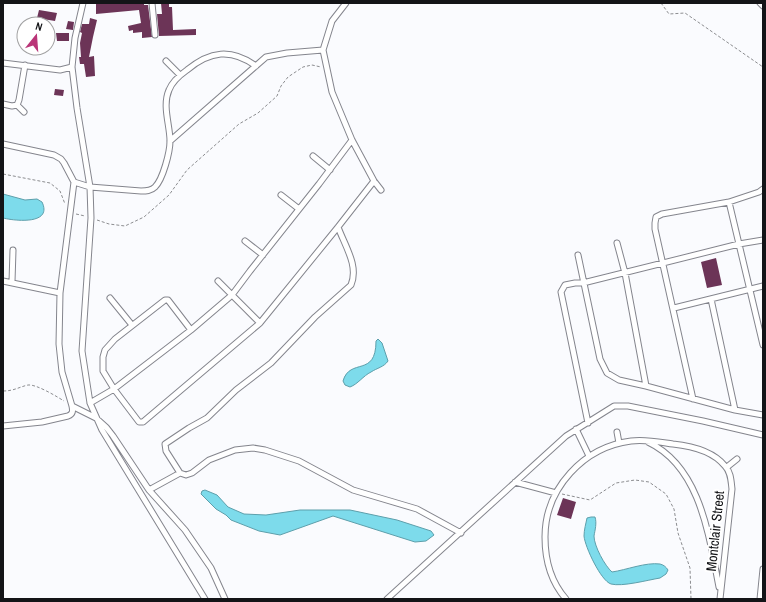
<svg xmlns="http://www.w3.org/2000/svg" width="766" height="602" viewBox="0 0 766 602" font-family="'Archivo Narrow',sans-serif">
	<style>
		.water { fill: #7ddbeb; stroke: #5d9fab }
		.building { fill: #6c3457 }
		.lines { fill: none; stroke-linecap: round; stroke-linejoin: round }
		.street-casing { stroke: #84858d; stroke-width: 7 }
		.path { stroke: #8c8d90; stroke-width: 1; stroke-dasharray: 3 2; stroke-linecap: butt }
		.street { stroke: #fff; stroke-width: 5 }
		.labels { text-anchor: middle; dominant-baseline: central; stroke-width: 4; stroke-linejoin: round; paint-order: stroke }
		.street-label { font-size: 14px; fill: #131417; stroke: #fff }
	</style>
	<rect width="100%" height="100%" fill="#fafbfe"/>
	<path class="water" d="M3,194L25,200L37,199L42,202C53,225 15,221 3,218Z
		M378,339L382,343L388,361C384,367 377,368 371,372C363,376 358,384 350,387L345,385L343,381C350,357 376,378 376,341Z
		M205,490L217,495L228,507L244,514L266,515L300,510H350L397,520L431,531L434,535L426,541L415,542L333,516L280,535L259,531L231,520L226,515L216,509L201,494L202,491Z
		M591,517H595C597,523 595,530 594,536C594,546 605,566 612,572C626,570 646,562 660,564C664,565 666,567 668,570L666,574L660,578C648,580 622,587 611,584C601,581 585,547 584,536C584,530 586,523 587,518Z"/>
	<path class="building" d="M96,3H144V5H148L152,37L142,38V32L133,33V30L129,31L128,26L141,23L139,10L96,14Z
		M161,3H169V7H172L173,30L196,29V35L159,36L157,14H162Z
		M39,10L57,13L55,21L37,18Z
		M90,18L97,20L93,37L89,57L94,56L95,76L86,77L84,64H80L79,57H81L80,43L82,33L80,32L82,24H89Z
		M68,21L74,22L73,30L66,29Z
		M56,33H69V41H57Z
		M55,89L64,90L63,96L54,95Z
		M716,258L722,285L707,288L701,262Z
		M563,498L576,502L571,519L557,515Z"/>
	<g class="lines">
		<defs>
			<path id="street" d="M83,3L75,38L72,67L77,108L90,187L91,218L82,351L90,403L102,430L205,599
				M152,3L155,35
				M346,3L332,21L323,50L332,92L352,140L374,181L381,190
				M760,3L763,6
				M166,61L180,75
				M3,63L60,70L72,67
				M3,104L12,106L17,105L24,112
				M17,105L19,100L25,65
				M170,141L266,57L287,53L323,50
				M3,144L54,155L61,159L64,163L74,182L60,293L59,344L62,372L72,406C73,411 73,414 68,416L42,422L3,426
				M313,156L330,170
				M74,182L90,187L141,191C146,191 151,191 155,187C163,179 170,152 170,141C170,125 162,106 169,90C172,82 180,75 187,70C210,51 231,48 256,66
				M281,195L299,209
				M729,202L763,345
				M245,241L263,255
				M617,243L625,273L646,386
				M578,255L600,359L607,373L619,380L646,386L735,410L763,415
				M3,281L60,293
				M218,281L260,323
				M12,282L13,250
				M110,298L132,325
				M711,299L735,410
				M674,308L763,286
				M191,330L168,300H165L115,339L105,350L103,357V371L114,389L139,422H143L260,323L338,227L374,181
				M693,399L655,229V223L656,217L662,214L729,202L759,192L763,189
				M90,403L114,389L191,330L232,295L250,271L319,184L352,140
				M72,406L96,418L106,427L113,436L149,490L185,530L211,568L225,599
				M588,423L561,292L565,285L575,283H583L739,244L763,240
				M576,429L589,456
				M617,432L619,443
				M648,442C701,467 709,537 719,587
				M727,467L737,459
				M180,473L166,451L165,444L189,428L207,418L236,390L271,363L315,317L351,285C359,266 345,246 338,227
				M515,482L556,493
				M149,490L180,473L186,475L192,473L209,460L235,450L253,448L265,450L299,461L353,490L417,509L461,533
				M387,599L566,436L614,406H628L703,421L763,435
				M566,599C551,582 545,559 545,537C545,488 584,447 631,441C645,439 659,442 673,444C692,446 713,451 725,466C731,472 731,481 732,489L720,599
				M760,599L763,569"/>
		</defs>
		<use href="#street" class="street-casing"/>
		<path class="path" d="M661,3L669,14L685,13L763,67
			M3,174L50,183L60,191L65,204
			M76,214L85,216
			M97,220L109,224L125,226L144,217L169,195L187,170L239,124L258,113L277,96L281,86L288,77L303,67L312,65L321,67
			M3,391C14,391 19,387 28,385C36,384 56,396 64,401
			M562,494L590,500L616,483L635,480L649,482L666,494L674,509L678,533L690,568L691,599"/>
		<use href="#street" class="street"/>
	</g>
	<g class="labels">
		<g class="street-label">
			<text transform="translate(715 531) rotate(-84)">Montclair Street</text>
		</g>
	</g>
	<rect width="766" height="602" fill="none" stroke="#131417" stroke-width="8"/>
	<g transform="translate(36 36) rotate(17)"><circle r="19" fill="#ffffff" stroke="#a1a1a2"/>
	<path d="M0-3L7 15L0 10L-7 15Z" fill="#ba3578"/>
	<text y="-6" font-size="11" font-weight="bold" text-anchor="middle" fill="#131417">N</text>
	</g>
</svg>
